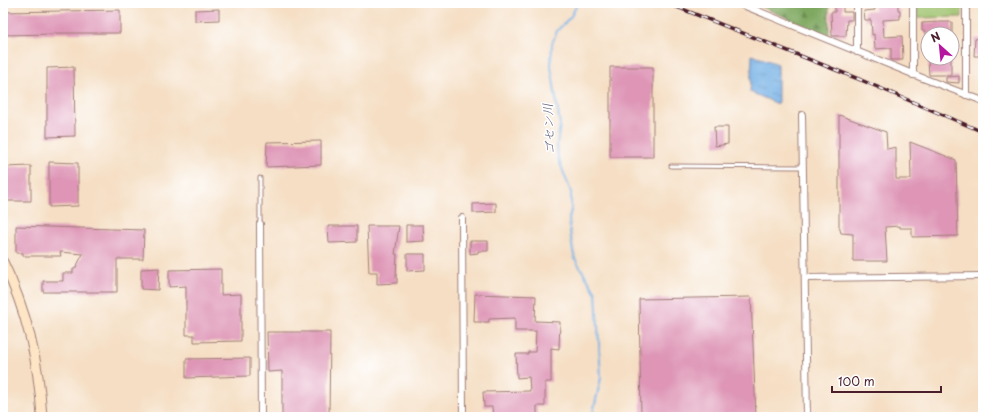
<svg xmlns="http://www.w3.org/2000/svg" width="986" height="420" viewBox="0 0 986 420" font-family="'Playpen Sans','Klee One',sans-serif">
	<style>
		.green { fill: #9dc16b; stroke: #74704b }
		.forest { fill: url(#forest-firs); stroke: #646345 }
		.water { fill: url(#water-ripples); stroke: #5f6888 }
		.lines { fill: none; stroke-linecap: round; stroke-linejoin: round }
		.stream { stroke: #74b0e5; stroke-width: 2 }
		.building { fill: #de95b6 }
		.lane-casing { stroke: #a07e77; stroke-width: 5 }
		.street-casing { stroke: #a07e77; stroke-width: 8 }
		.secondary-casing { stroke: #a07e77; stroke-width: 11 }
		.lane { stroke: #fff; stroke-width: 3 }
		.street { stroke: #fff; stroke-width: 6 }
		.secondary { stroke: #fde5c5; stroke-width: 9 }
		.rail-casing { stroke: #4a1f2b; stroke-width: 3.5 }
		.rail { stroke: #fff; stroke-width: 2; stroke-dasharray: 6; stroke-linecap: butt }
		.labels { text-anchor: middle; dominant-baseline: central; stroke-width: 3; stroke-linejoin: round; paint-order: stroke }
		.water-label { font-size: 13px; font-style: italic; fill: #5b5975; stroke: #fff }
	</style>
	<defs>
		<pattern id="forest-firs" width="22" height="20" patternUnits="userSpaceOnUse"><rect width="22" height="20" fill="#7ea75f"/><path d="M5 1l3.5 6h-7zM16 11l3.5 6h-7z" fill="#69874f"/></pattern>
		<pattern id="water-ripples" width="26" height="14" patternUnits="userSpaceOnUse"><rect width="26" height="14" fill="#74b0e5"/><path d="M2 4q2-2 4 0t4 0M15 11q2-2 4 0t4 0" fill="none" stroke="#618fba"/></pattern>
	</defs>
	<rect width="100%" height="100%" fill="#fff"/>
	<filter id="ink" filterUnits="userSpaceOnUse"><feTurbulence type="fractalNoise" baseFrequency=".025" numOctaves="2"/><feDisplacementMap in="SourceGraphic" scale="8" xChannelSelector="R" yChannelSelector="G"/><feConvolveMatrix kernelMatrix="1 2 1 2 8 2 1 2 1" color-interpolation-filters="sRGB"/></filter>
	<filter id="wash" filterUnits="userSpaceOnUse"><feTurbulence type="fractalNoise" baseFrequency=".012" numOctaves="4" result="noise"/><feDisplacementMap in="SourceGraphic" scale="16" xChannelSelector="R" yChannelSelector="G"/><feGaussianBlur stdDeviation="0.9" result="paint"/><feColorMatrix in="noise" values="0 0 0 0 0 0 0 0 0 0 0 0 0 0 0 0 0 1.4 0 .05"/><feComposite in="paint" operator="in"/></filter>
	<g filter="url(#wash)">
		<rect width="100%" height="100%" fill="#f5dec3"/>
		<path class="green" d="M917,3H962V17L917,18Z"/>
		<path class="forest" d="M753,3H829V36Z"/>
		<path class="water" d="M752,55L778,64V104L750,92Z"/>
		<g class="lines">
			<path class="stream" d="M578,3L571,16L557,31L552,44L551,66L560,125L557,144L558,158L571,192V210L569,218L570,231L573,251L575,259L596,293L601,378L592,417"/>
		</g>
		<g id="blocks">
			<path class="building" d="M835,3H843V12H852V20H847L846,36H832L831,12H835Z
				M874,3H898V10H900V19L883,20L884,37L902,36L903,60H891V48L875,49L874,34L872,35L871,20H865L864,11L875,10Z
				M219,9V20L195,21V10Z
				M120,10V33H54V34L3,35V12Z
				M939,22H952V34H925V31H922V23Z
				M983,38V56H974L975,39Z
				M928,58H951V75H929Z
				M74,67L75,136L47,137V68Z
				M610,67H653V157H610Z
				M959,76V83L946,82V77Z
				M839,115L886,132L887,149L896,147V179H911L910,142L956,160L958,236L912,237V228H900V226L885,227L887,261H853V234L841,233L839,226Z
				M714,127H728V144L715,146Z
				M321,141V165L266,167L267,142Z
				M49,162L78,163V206L49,207Z
				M31,166V201H4V167Z
				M496,203V212L473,213V204Z
				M406,225H423L424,241L406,242Z
				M16,226L144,230L143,259H117V292H43V281H63V273H73V269H75L83,254L60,252L61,256H23V253H16Z
				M328,226H357V242L329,243Z
				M367,226H399L395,254H397L396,278H397V283L377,284V272H369Z
				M470,241H488V251H478V253L470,254Z
				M407,254H425V270L407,271Z
				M159,268L158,290L141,289V269Z
				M221,269V295L241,294V341L194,342V335H186V286L169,287V270Z
				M475,294L536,296L535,321L560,322L559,349L551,348V382H545V406H537V417H493L492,407H484L483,392L530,391L529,377L517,378L516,354H528V352H535L536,331H515V318L489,319V322H474Z
				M751,297L756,417H641L639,299Z
				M267,332H330L329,417H282V371L268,372Z
				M250,358V376L186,378V359Z"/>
		</g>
	</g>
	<g filter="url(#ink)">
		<use href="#blocks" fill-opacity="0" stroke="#a07e77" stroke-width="1"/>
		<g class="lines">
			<defs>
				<path id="lane" d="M671,166L803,167
					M260,224V178"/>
				<path id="street" d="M738,3L920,77L983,101
					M857,3V52
					M913,3V75
					M966,3V95
					M802,115L807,417
					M462,218L463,417
					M260,224L261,417
					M805,278L983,276"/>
				<path id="secondary" d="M3,262C27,311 39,363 42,417"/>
			</defs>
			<use href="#lane" class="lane-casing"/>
			<use href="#street" class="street-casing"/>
			<use href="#secondary" class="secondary-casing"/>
			<use href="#lane" class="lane"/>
			<use href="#street" class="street"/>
			<use href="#secondary" class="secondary"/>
			<defs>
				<path id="rail" d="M667,3L861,80L983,132"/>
			</defs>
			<use href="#rail" class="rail-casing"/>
			<use href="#rail" class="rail"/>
		</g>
	</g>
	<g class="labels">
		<g class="water-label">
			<text transform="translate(548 129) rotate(-93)">ゴセン川</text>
		</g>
	</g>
	<rect width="986" height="420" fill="none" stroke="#fff" stroke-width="16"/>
	<g transform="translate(940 46) rotate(333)"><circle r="19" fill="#ffffff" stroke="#b7a5aa"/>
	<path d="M0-3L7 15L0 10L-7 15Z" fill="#b5179e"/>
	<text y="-6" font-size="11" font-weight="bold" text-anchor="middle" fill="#4a1f2b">N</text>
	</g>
	<path d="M832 386v6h109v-6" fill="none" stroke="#4a1f2b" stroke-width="2"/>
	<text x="838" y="386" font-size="12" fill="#4a1f2b" stroke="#ffffff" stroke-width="3" paint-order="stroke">100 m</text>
</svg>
